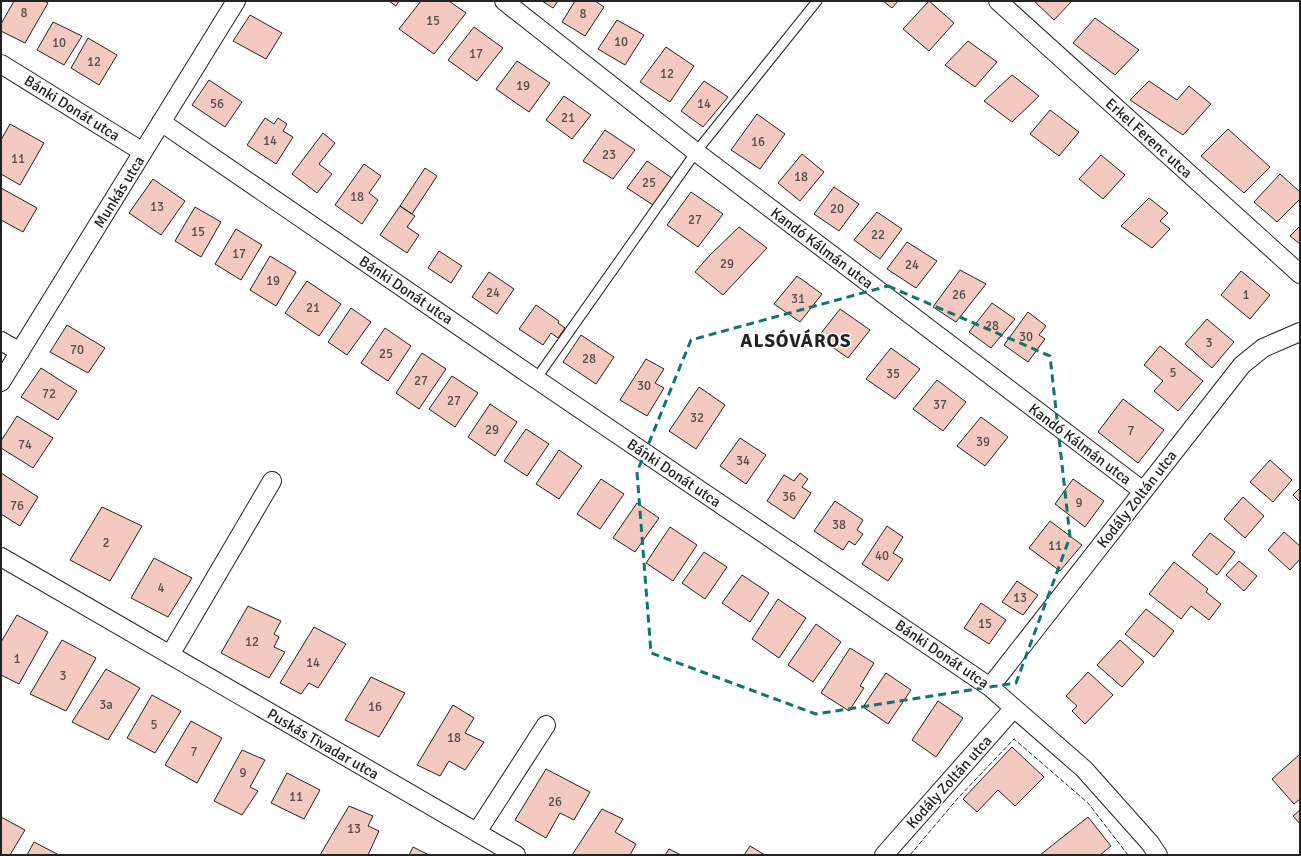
<svg xmlns="http://www.w3.org/2000/svg" width="1301" height="856" viewBox="0 0 1301 856" font-family="Signika,sans-serif">
	<style>
		.building { fill: #f3c9c0; stroke: #222 }
		.lines { fill: none; stroke-linecap: round; stroke-linejoin: round }
		.service-casing { stroke: #222; stroke-width: 11 }
		.minor-casing { stroke: #222; stroke-width: 20 }
		.service { stroke: #fff; stroke-width: 9 }
		.minor { stroke: #fff; stroke-width: 18 }
		.fence { stroke: #222; stroke-width: 1; stroke-dasharray: 5 2; stroke-linecap: butt }
		.marked { fill: none; stroke: #0f766e; stroke-width: 3; stroke-dasharray: 8 5; stroke-linejoin: round }
		.labels { text-anchor: middle; dominant-baseline: central; stroke-width: 3; stroke-linejoin: round; paint-order: stroke }
		.number-label { font-size: 13px; fill: #564c4a }
		.street-label { font-size: 15px; fill: #222; stroke: #fff }
		.district-label { font-size: 19px; font-weight: bold; letter-spacing: 1px; fill: #222; stroke: #fff }
	</style>
	<rect width="100%" height="100%" fill="#fff"/>
	<path class="building" d="M14,1H44L48,3L25,43L1,31V24Z
		M389,1H399L396,6Z
		M421,1H449L466,13L434,54L399,29Z
		M542,1H558L553,8Z
		M575,1H595L604,7L585,36L562,22Z
		M883,1H898L892,8Z
		M929,1L954,23L929,51L903,29Z
		M1034,1H1072L1054,20Z
		M250,15L282,33L266,59L233,41Z
		M1095,18L1139,50L1115,75L1073,43Z
		M617,20L644,35L625,65L598,49Z
		M53,22L82,36L64,65L37,50Z
		M474,27L503,48L477,81L448,60Z
		M88,38L117,55L99,85L71,68Z
		M968,41L997,62L975,87L945,65Z
		M666,47L694,66L670,102L640,82Z
		M517,61L550,83L529,112L496,89Z
		M1012,75L1039,96L1012,122L984,101Z
		M209,80L242,102L225,127L192,105Z
		M704,81L728,97L703,127L681,111Z
		M1149,81L1177,100L1189,86L1211,104L1183,135L1130,100Z
		M564,96L591,115L572,139L546,120Z
		M1050,110L1079,132L1059,156L1030,134Z
		M757,114L785,134L760,169L731,150Z
		M265,118L274,124L278,118L287,124L283,131L293,137L276,164L247,145Z
		M10,124L44,143L20,185L1,174V140Z
		M1228,129L1270,167L1244,193L1201,156Z
		M605,130L635,150L613,179L583,161Z
		M323,133L335,143L319,164L332,174L317,193L292,174Z
		M802,154L824,172L800,201L778,183Z
		M1101,155L1125,175L1103,199L1079,179Z
		M647,161L672,178L653,205L627,188Z
		M364,164L381,176L369,193L378,200L362,224L335,205Z
		M425,168L437,176L412,214L400,206Z
		M1280,174L1300,192V199L1277,222L1254,202Z
		M153,179L185,201L161,235L129,213Z
		M834,187L859,204L839,231L814,214Z
		M1,188L37,208L23,232L1,220Z
		M691,192L723,214L698,247L667,225Z
		M1149,198L1168,213L1160,221L1170,229L1152,248L1121,226Z
		M400,206L415,216L407,227L419,235L407,253L380,235Z
		M195,207L221,222L201,257L175,241Z
		M877,212L902,229L880,259L854,240Z
		M1300,226V244L1290,236Z
		M739,227L767,248L723,295L695,272L710,255Z
		M236,229L262,245L241,280L215,264Z
		M907,242L937,261L916,288L887,269Z
		M439,251L462,266L451,283L428,268Z
		M270,256L296,272L276,306L250,290Z
		M960,270L986,284L956,322L933,307Z
		M1241,271L1270,295L1250,319L1221,295Z
		M489,272L514,289L497,314L472,297Z
		M797,276L822,294L800,322L774,304Z
		M307,281L341,304L319,336L285,313Z
		M992,303L1015,319L991,348L969,332Z
		M536,305L559,321L558,323L565,328L558,338L551,333L543,345L519,329Z
		M351,308L371,322L347,355L328,342Z
		M840,309L870,330L848,358L818,337Z
		M1028,312L1046,326L1039,335L1045,339L1028,362L1004,345Z
		M1207,319L1234,342L1212,368L1185,344Z
		M67,325L105,348L88,373L50,352Z
		M385,328L411,346L388,381L361,363Z
		M581,335L614,357L596,384L563,362Z
		M1160,346L1203,381L1178,411L1154,391L1163,381L1144,365Z
		M891,348L920,369L895,399L866,379Z
		M422,353L446,369L419,409L396,393Z
		M646,359L664,369L655,383L664,388L647,416L620,400Z
		M41,368L77,391L58,420L21,397Z
		M452,376L478,393L455,427L429,409Z
		M937,380L966,402L943,431L913,409Z
		M699,387L725,405L696,449L669,431Z
		M1123,399L1164,430L1138,463L1098,432Z
		M490,404L517,422L495,456L468,437Z
		M17,416L53,438L33,468L1,448V441Z
		M981,417L1008,437L985,466L957,446Z
		M526,429L549,444L527,476L504,461Z
		M740,438L766,455L746,484L720,466Z
		M559,450L582,466L559,499L536,484Z
		M1270,460L1292,480L1273,502L1250,482Z
		M1,473L38,497L20,526L1,514Z
		M800,473L808,479L802,487L811,493L794,519L767,501L784,475L794,481Z
		M601,479L624,494L600,529L577,514Z
		M1073,479L1104,501L1085,527L1055,504Z
		M1299,489L1300,490V502L1293,495Z
		M1243,497L1264,516L1245,538L1224,519Z
		M835,501L863,520L857,530L863,534L855,545L849,541L843,550L814,531Z
		M637,503L659,518L635,552L613,538Z
		M102,507L142,526L110,581L70,560Z
		M1050,521L1082,545L1060,571L1029,548Z
		M887,526L903,537L893,553L903,559L888,581L862,564Z
		M670,527L697,545L673,581L646,563Z
		M1284,532L1300,546V559L1290,570L1268,550Z
		M1210,533L1235,552L1217,575L1192,555Z
		M704,552L727,567L705,599L682,583Z
		M154,558L192,578L168,617L131,598Z
		M1239,561L1257,576L1244,591L1226,575Z
		M1174,562L1208,589L1206,592L1221,604L1209,620L1191,606L1181,619L1149,594Z
		M742,575L769,593L750,622L722,603Z
		M1017,581L1038,595L1023,615L1002,602Z
		M778,599L806,618L779,658L752,639Z
		M981,603L1006,620L989,644L964,628Z
		M248,606L281,621L274,634L279,637L274,647L285,652L269,678L221,653Z
		M1146,609L1174,631L1154,657L1125,634Z
		M17,615L48,632L19,684L1,675V642Z
		M816,624L841,642L813,682L788,665Z
		M314,627L346,644L318,688L309,683L301,694L280,683Z
		M62,640L96,658L66,711L30,694Z
		M1120,640L1144,662L1122,687L1097,665Z
		M850,648L874,663L860,686L864,688L849,711L821,693Z
		M106,669L140,688L108,740L72,722Z
		M1088,672L1113,695L1085,724L1072,711L1077,706L1066,696Z
		M886,673L911,690L888,724L863,707Z
		M371,677L405,693L379,737L345,720Z
		M152,695L181,711L155,753L127,738Z
		M938,701L963,718L936,757L912,740Z
		M453,705L474,718L465,733L484,742L465,770L449,761L440,776L417,765Z
		M191,721L222,738L197,783L165,765Z
		M1012,747L1044,777L1015,806L998,790L977,812L963,799Z
		M242,750L265,760L250,787L258,791L242,815L214,801Z
		M1300,754V799L1294,804L1272,779Z
		M546,769L590,792L574,820L560,813L546,838L515,820Z
		M287,773L320,790L304,819L271,803Z
		M349,806L373,816L368,826L379,831L368,855H320Z
		M602,809L623,819L615,832L636,844L630,855H572Z
		M1300,810V824L1293,816Z
		M1,817L25,830L10,855H1Z
		M1088,817L1111,846L1100,855H1040Z
		M34,842L59,855H27Z
		M750,846L765,855H744Z
		M413,847L429,855H409Z
		M669,849L681,855H665Z"/>
	<g class="lines">
		<defs>
			<path id="service" d="M536,379L696,152L817,1"/>
			<path id="minor" d="M504,1L696,152L1143,491
				M998,1L1300,274
				M1,64L143,152
				M161,122L536,379L990,687L1084,769L1150,843L1158,855
				M1,341L20,352
				M1,382L236,1
				M1,557L516,855
				M170,655L272,481
				M990,687L1242,365L1263,348L1300,332
				M477,832L546,725
				M884,855L1014,708"/>
		</defs>
		<use href="#service" class="service-casing"/>
		<use href="#minor" class="minor-casing"/>
		<use href="#service" class="service"/>
		<use href="#minor" class="minor"/>
		<path class="fence" d="M910,855L958,798L1014,739L1088,803L1128,855"/>
	</g>
	<path class="marked" d="M888,286L1050,356L1070,537L1016,683L816,714L651,653L637,472L691,340Z"/>
	<g class="labels">
		<g class="number-label">
			<text x="24" y="13">8</text>
			<text x="583" y="14">8</text>
			<text x="433" y="21">15</text>
			<text x="621" y="42">10</text>
			<text x="59" y="43">10</text>
			<text x="476" y="54">17</text>
			<text x="94" y="62">12</text>
			<text x="667" y="74">12</text>
			<text x="523" y="86">19</text>
			<text x="217" y="104">56</text>
			<text x="704" y="104">14</text>
			<text x="568" y="118">21</text>
			<text x="270" y="141">14</text>
			<text x="758" y="142">16</text>
			<text x="609" y="155">23</text>
			<text x="18" y="159">11</text>
			<text x="801" y="177">18</text>
			<text x="649" y="183">25</text>
			<text x="357" y="197">18</text>
			<text x="157" y="207">13</text>
			<text x="837" y="209">20</text>
			<text x="695" y="220">27</text>
			<text x="198" y="232">15</text>
			<text x="878" y="235">22</text>
			<text x="239" y="254">17</text>
			<text x="727" y="264">29</text>
			<text x="912" y="265">24</text>
			<text x="273" y="281">19</text>
			<text x="493" y="293">24</text>
			<text x="959" y="295">26</text>
			<text x="1246" y="295">1</text>
			<text x="798" y="299">31</text>
			<text x="313" y="308">21</text>
			<text x="992" y="326">28</text>
			<text x="1026" y="337">30</text>
			<text x="1209" y="343">3</text>
			<text x="77" y="350">70</text>
			<text x="386" y="354">25</text>
			<text x="589" y="359">28</text>
			<text x="1173" y="373">5</text>
			<text x="893" y="374">35</text>
			<text x="421" y="381">27</text>
			<text x="644" y="386">30</text>
			<text x="49" y="394">72</text>
			<text x="454" y="401">27</text>
			<text x="940" y="405">37</text>
			<text x="697" y="418">32</text>
			<text x="492" y="430">29</text>
			<text x="1131" y="431">7</text>
			<text x="983" y="442">39</text>
			<text x="25" y="445">74</text>
			<text x="743" y="461">34</text>
			<text x="789" y="497">36</text>
			<text x="1079" y="503">9</text>
			<text x="17" y="506">76</text>
			<text x="839" y="525">38</text>
			<text x="106" y="543">2</text>
			<text x="1055" y="546">11</text>
			<text x="882" y="556">40</text>
			<text x="161" y="588">4</text>
			<text x="1020" y="598">13</text>
			<text x="985" y="624">15</text>
			<text x="252" y="642">12</text>
			<text x="17" y="659">1</text>
			<text x="313" y="663">14</text>
			<text x="63" y="676">3</text>
			<text x="106" y="705">3a</text>
			<text x="375" y="707">16</text>
			<text x="154" y="725">5</text>
			<text x="454" y="738">18</text>
			<text x="194" y="752">7</text>
			<text x="243" y="773">9</text>
			<text x="296" y="797">11</text>
			<text x="555" y="802">26</text>
			<text x="354" y="829">13</text>
		</g>
		<g class="street-label">
			<text transform="translate(72 108) rotate(32)">Bánki Donát utca</text>
			<text transform="translate(1149 138) rotate(42)">Erkel Ferenc utca</text>
			<text transform="translate(119 192) rotate(-58)">Munkás utca</text>
			<text transform="translate(822 248) rotate(37)">Kandó Kálmán utca</text>
			<text transform="translate(406 290) rotate(34)">Bánki Donát utca</text>
			<text transform="translate(1080 444) rotate(37)">Kandó Kálmán utca</text>
			<text transform="translate(674 473) rotate(34)">Bánki Donát utca</text>
			<text transform="translate(1137 499) rotate(-52)">Kodály Zoltán utca</text>
			<text transform="translate(942 654) rotate(34)">Bánki Donát utca</text>
			<text transform="translate(323 744) rotate(30)">Puskás Tivadar utca</text>
			<text transform="translate(949 782) rotate(-48)">Kodály Zoltán utca</text>
		</g>
		<g class="district-label">
			<text x="796" y="341">ALSÓVÁROS</text>
		</g>
	</g>
	<rect width="1301" height="856" fill="none" stroke="#222222" stroke-width="4"/>
</svg>
